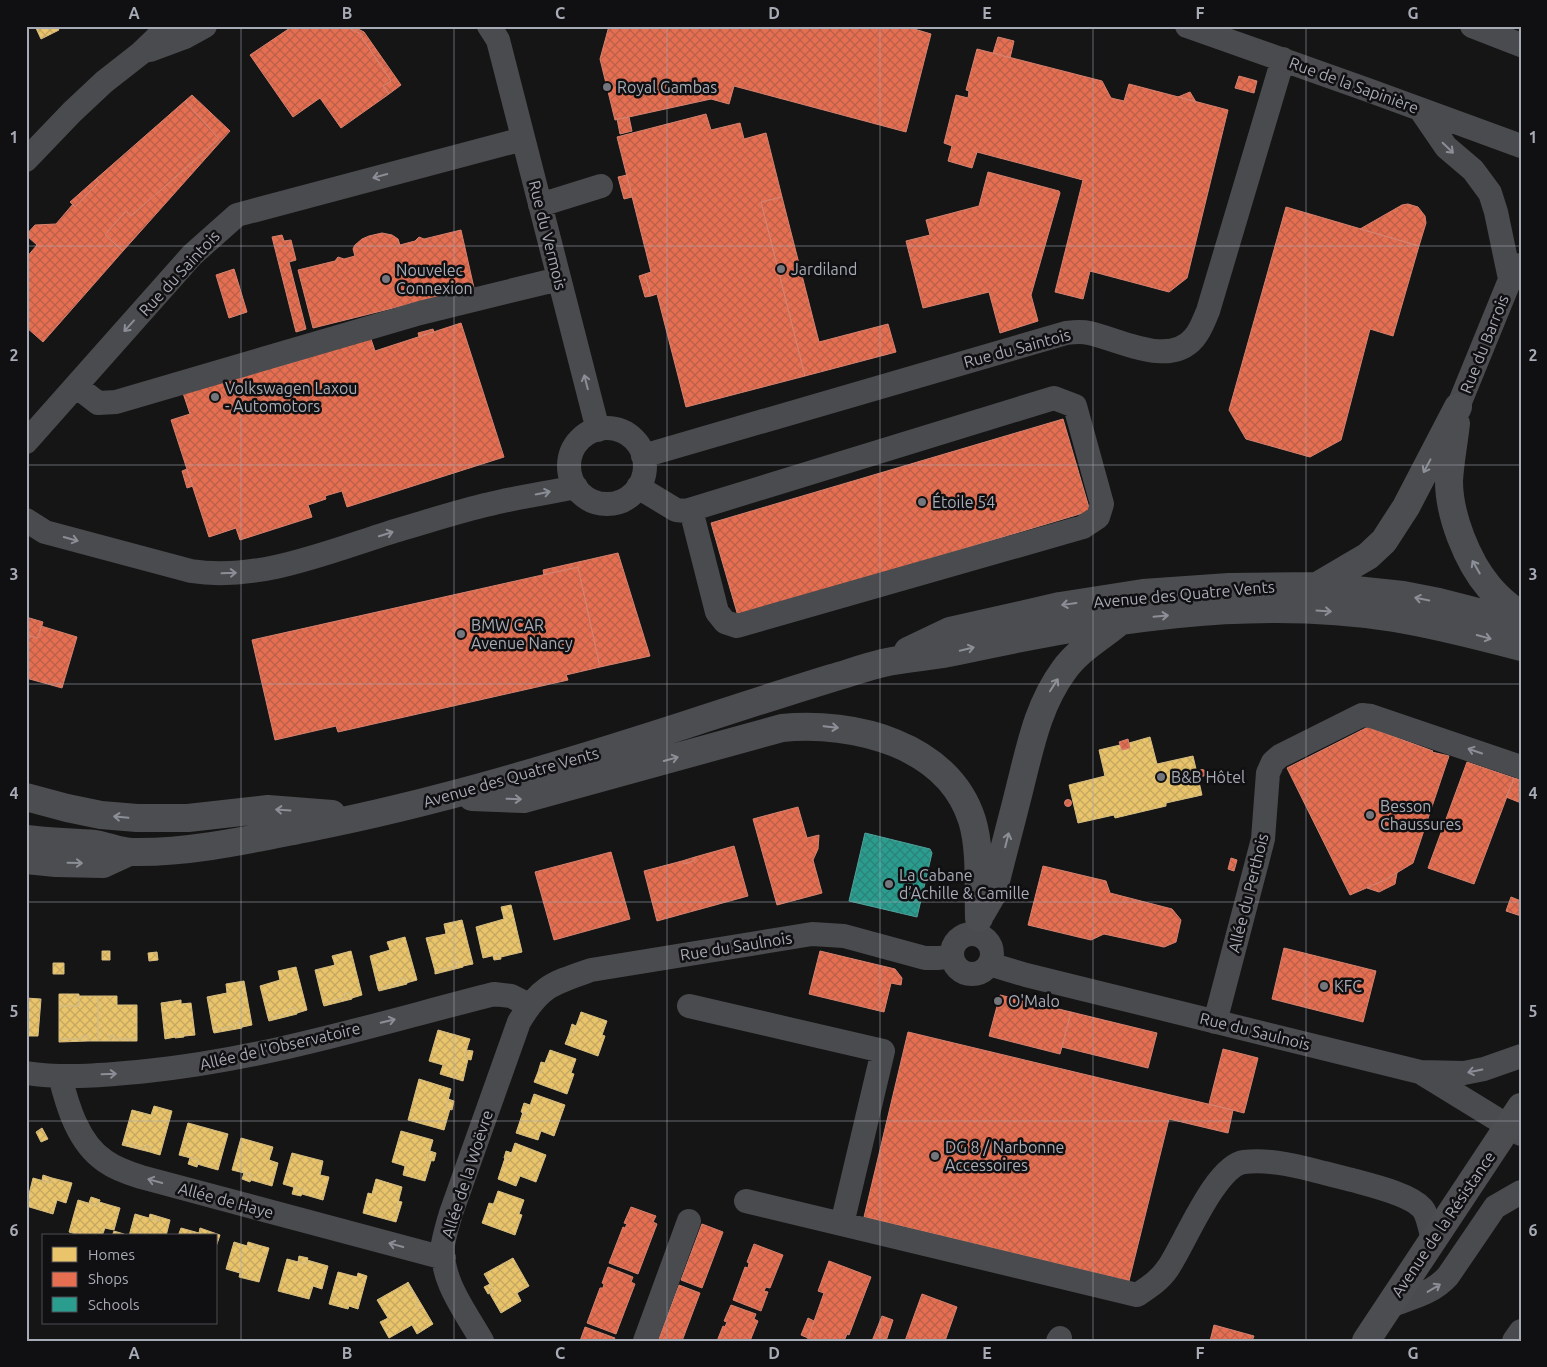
<svg xmlns="http://www.w3.org/2000/svg" width="1547" height="1367" viewBox="0 0 1547 1367" font-family="Ubuntu,sans-serif">
	<style>
		.homes { fill: url(#homes-cross-hatch); stroke: #d5bc81 }
		.shops { fill: url(#shops-cross-hatch); stroke: #d4816f }
		.schools { fill: url(#schools-cross-hatch); stroke: #50a19b }
		.lines { fill: none; stroke-linecap: round; stroke-linejoin: round }
		.minor { stroke: #4a4b4e; stroke-width: 24 }
		.major { stroke: #4c4d50; stroke-width: 28 }
		.oneway { stroke: #8b8e97 }
		.oneway2 { stroke: #8c8f97 }
		.grid { fill: none; stroke: #a7abb6; stroke-width: 1; stroke-opacity: 0.55 }
		.poi-dot { fill: #74767e; stroke: #100f11; stroke-width: 2 }
		.labels { text-anchor: middle; dominant-baseline: central; stroke-width: 5; stroke-linejoin: round; paint-order: stroke }
		.street-label { font-size: 16px; fill: #a7abb6; stroke: #100f11 }
		.poi-label { font-size: 16px; fill: #a7abb6; stroke: #100f11; text-anchor: start }
		.neatline { fill: none; stroke: #a7abb6; stroke-width: 2 }
		.grid-label { font-size: 16px; text-anchor: middle; font-weight: bold; fill: #a7abb6 }
	</style>
	<defs>
		<pattern id="homes-cross-hatch" width="8" height="8" patternUnits="userSpaceOnUse" patternTransform="scale(1.25)"><rect width="8" height="8" fill="#e9c46a"/><path d="M0 0l8 8M0 8l8-8" fill="none" stroke="#c4a760"/></pattern>
		<pattern id="shops-cross-hatch" width="8" height="8" patternUnits="userSpaceOnUse" patternTransform="scale(1.25)"><rect width="8" height="8" fill="#e76f51"/><path d="M0 0l8 8M0 8l8-8" fill="none" stroke="#ba604a"/></pattern>
		<pattern id="schools-cross-hatch" width="8" height="8" patternUnits="userSpaceOnUse" patternTransform="scale(1.25)"><rect width="8" height="8" fill="#2a9d8f"/><path d="M0 0l8 8M0 8l8-8" fill="none" stroke="#2c8279"/></pattern>
	</defs>
	<rect width="100%" height="100%" fill="#151515"/>
	<path class="homes" d="M35,26H60L57,27L59,30L41,39Z
		M1150,737L1157,764L1193,756L1202,795L1166,803V806L1115,818L1114,815L1078,823L1069,785L1105,776L1099,750L1120,745L1122,750L1130,748L1129,743Z
		M511,905L522,952L501,957L500,954L483,958L476,927L504,919L501,907Z
		M462,920L473,964L463,966L462,961L456,962L457,966L435,971L426,938L446,934L444,924Z
		M405,937L417,980L406,983L405,978L399,979L400,983L378,989L370,956L390,950L387,942Z
		M102,951H110V960H102Z
		M351,951L362,995L352,998L350,993L344,994L345,998L323,1003L315,970L335,965L332,956Z
		M157,952L158,960L149,961L148,953Z
		M500,954L501,959L494,960L493,956Z
		M462,961L463,967L435,974V971L457,966L456,962Z
		M53,963H64V974H53Z
		M296,967L307,1010L297,1013L295,1008L289,1009L290,1013L268,1018L260,986L280,980L278,971Z
		M405,978L407,984L379,991L378,989L400,983L399,979Z
		M244,981L252,1025L242,1027L241,1022L235,1023L236,1026L213,1030L207,997L227,993L226,984Z
		M350,993L352,999L324,1006L323,1003L345,998L344,994Z
		M59,994H79V1006H59Z
		M79,996H98V1041H88V1036H82V1039H59V1006H79Z
		M98,996H117V1005H137V1039H115V1036H109V1041H98Z
		M26,998L41,999L38,1036H26Z
		M181,1000V1004L191,1003L195,1035L184,1036L183,1033L175,1034V1037L165,1039L161,1003Z
		M295,1008L297,1014L269,1021L268,1018L290,1013L289,1009Z
		M581,1012L607,1021L602,1035L605,1036L598,1056L565,1044L569,1034L573,1035Z
		M241,1022L242,1028L214,1033L213,1030L236,1026L235,1023Z
		M572,1024L576,1026L573,1035L569,1034Z
		M438,1030L470,1039L464,1058L468,1059L463,1081L440,1074L443,1065L429,1061Z
		M183,1033L184,1037L175,1038V1034Z
		M82,1036H88V1041L59,1042V1039H82Z
		M109,1036H115V1039H137V1041H109Z
		M466,1050L473,1051L471,1060L464,1058Z
		M550,1050L576,1059L571,1073L574,1074L567,1094L534,1082L538,1072L541,1073Z
		M541,1062L545,1063L541,1073L538,1072Z
		M419,1079L451,1089L446,1108L450,1109L444,1130L408,1120Z
		M534,1094L565,1105L554,1136L541,1131L538,1140L516,1133L523,1112L527,1114Z
		M448,1099L454,1101L452,1110L446,1108Z
		M524,1103L530,1105L527,1114L521,1112Z
		M154,1106L172,1111L160,1155L150,1152L151,1147L145,1145L144,1149L123,1142L132,1110L151,1115Z
		M188,1123L228,1134L218,1170L197,1164L199,1160L179,1155Z
		M42,1128L48,1139L41,1142L36,1132Z
		M401,1131L433,1140L427,1160L431,1161L425,1181L403,1175L405,1166L392,1162Z
		M241,1138L273,1147L269,1160L278,1163L272,1186L251,1180L252,1175L232,1170Z
		M123,1142L144,1149L145,1145L151,1147L150,1152L122,1145Z
		M515,1143L546,1155L536,1182L520,1176L516,1186L498,1179L505,1158L509,1160Z
		M430,1151L436,1153L434,1161L427,1160Z
		M506,1151L512,1153L509,1160L504,1158Z
		M292,1153L323,1161L320,1175L329,1177L323,1200L302,1194L303,1190L283,1184Z
		M190,1158L199,1160L197,1167L188,1164Z
		M244,1173L252,1175L250,1182L242,1179Z
		M43,1175L52,1178L51,1183L42,1180Z
		M33,1178L51,1183L52,1178L72,1183L66,1203L57,1200L53,1214L26,1206Z
		M376,1179L402,1187L396,1211L399,1212L396,1222L363,1213L368,1193L372,1194Z
		M294,1187L303,1190L301,1196L292,1194Z
		M498,1191L524,1200L519,1214L522,1215L515,1235L482,1223L486,1212L490,1214Z
		M91,1197L100,1200L98,1206L89,1203Z
		M78,1200L98,1206L99,1202L120,1208L114,1230L105,1228L102,1236H82L69,1232Z
		M398,1201L402,1202L399,1212L396,1211Z
		M489,1203L493,1204L490,1214L486,1212Z
		M135,1214L159,1221L160,1217L170,1220L166,1236H129Z
		M150,1214L160,1217L159,1221L149,1218Z
		M181,1228L199,1233L200,1228L220,1235L216,1247V1236H178Z
		M114,1231L124,1234L123,1236H112Z
		M234,1242L257,1249L258,1245L269,1248L259,1282L239,1277L240,1273L226,1269Z
		M248,1242L258,1245L257,1249L247,1246Z
		M299,1256L308,1258L306,1264L298,1262Z
		M513,1258L529,1286L517,1293L521,1301L501,1313L490,1294L494,1291L484,1274Z
		M287,1259L306,1264L307,1260L328,1266L322,1289L313,1286L309,1299L278,1291Z
		M338,1272L357,1277L358,1273L367,1276L358,1309L349,1306L348,1309L329,1304Z
		M408,1282L423,1307L418,1309L415,1304L418,1302L407,1283Z
		M407,1283L418,1302L415,1304L418,1309L423,1307L433,1324L417,1334L412,1325L389,1338L380,1322L388,1318L377,1300Z
		M490,1284L494,1291L488,1294L484,1287Z"/>
	<path class="shops" d="M293,26H344L359,33L391,81L383,86L389,94L341,128L320,98L293,117L250,55Z
		M344,26H352L364,32L401,85L389,94L383,86L391,81L359,33Z
		M609,26H904L931,34L906,132L734,86L729,104L711,99L615,120L600,59Z
		M998,37L1014,41L1010,58L993,53Z
		M977,49L1102,81L1111,98L1124,101L1129,84L1228,110L1187,278L1169,292L1090,271L1083,299L1055,292L1083,180L977,152L972,168L948,161L952,146L944,143L956,95L968,98L969,91L966,90Z
		M1239,76L1257,81L1254,93L1235,88Z
		M1190,92L1196,102L1178,97Z
		M192,95L230,131L123,251L105,235L126,211L131,216L219,139L185,101Z
		M185,101L219,139L131,216L126,211L105,235L123,251L43,342L26,327V258L37,245L26,235L35,225L56,224L73,204L75,207L99,182L96,179Z
		M706,114L711,130L740,123L744,139L766,133L782,197L761,202L805,376L686,407L657,294L651,296L645,274L651,272L617,137Z
		M629,117L632,131L620,134L617,119Z
		M988,172L1059,191L1060,193L1031,295L1038,321L1000,333L989,292L923,308L906,241L930,235L926,220L979,206Z
		M627,175L632,197L624,199L618,177Z
		M96,179L99,182L75,207L70,202Z
		M782,197L819,342L888,324L896,352L805,376L761,202Z
		M1408,204L1418,207L1425,216L1426,223L1419,246L1360,229L1402,205Z
		M1286,207L1419,246L1393,336L1370,329L1341,440L1310,457L1246,439L1229,410Z
		M461,230L474,288L313,328L298,270L335,261L338,257L344,259L355,256L353,249L355,245L362,239L369,236L382,233L392,235L398,239L400,245L415,241L419,237L424,239Z
		M282,235L284,241L291,240L296,260L289,262L306,329L296,332L272,237Z
		M234,269L247,312L229,318L216,275Z
		M645,274L651,296L645,297L639,276Z
		M461,323L504,457L347,507L342,491L325,496L326,499L308,505L312,517L240,540L236,528L209,537L171,420L190,414L183,393L273,364L274,368L301,360L369,333L375,351Z
		M433,329L434,332L419,337L418,333Z
		M1063,419L1090,511L738,616L711,523Z
		M187,469L193,486L187,488L182,471Z
		M618,553L650,656L600,667L578,567L544,575L543,570Z
		M578,567L600,667L566,675L568,680L338,732L336,726L275,740L252,640Z
		M26,617L43,622L38,638L26,635Z
		M41,626L77,637L62,688L26,678V635L38,638Z
		M1368,727L1433,751L1432,752L1449,756L1413,863L1385,880L1350,895L1287,768Z
		M1128,739L1130,748L1122,750L1119,742Z
		M1467,762L1514,778L1474,884L1428,868Z
		M1198.5 773a3.5 3.5 0 1 1 7 0a3.5 3.5 0 1 1-7 0Z
		M1514,778L1521,780V803L1506,797Z
		M1064.5 803a3.5 3.5 0 1 1 7 0a3.5 3.5 0 1 1-7 0Z
		M798,807L807,838L819,835L818,849L813,860L822,893L777,905L753,819Z
		M734,846L748,896L657,921L644,871L682,861L684,864L694,861L695,857Z
		M611,852L630,919L554,940L535,872Z
		M695,857L694,861L684,864L682,861Z
		M1231,858L1237,860L1234,871L1228,869Z
		M1043,866L1106,881L1110,893L1172,909L1181,920L1176,942L1164,947L1104,934L1091,940L1028,925Z
		M1397,873L1395,884L1379,892L1367,888L1385,880Z
		M1511,897L1521,901V916L1506,911Z
		M1284,948L1376,971L1363,1022L1272,999Z
		M820,951L895,969L902,978L901,985L891,983L884,1012L809,994Z
		M1000,995L1071,1012L1060,1054L989,1036Z
		M1071,1012L1157,1033L1148,1068L1062,1047Z
		M908,1032L1233,1110L1228,1133L1169,1119L1129,1281L864,1217Z
		M1223,1049L1258,1058L1244,1113L1209,1104Z
		M631,1207L656,1216L653,1222L657,1224L638,1274L609,1263L623,1227L625,1228L627,1224L624,1223Z
		M702,1224L723,1232L702,1288L681,1280Z
		M754,1244L783,1255L770,1288L766,1287L764,1291L768,1292L761,1311L733,1300L745,1267L748,1268L749,1263L747,1262Z
		M829,1261L871,1277L849,1335L847,1334L844,1341H807L824,1293L818,1291Z
		M608,1267L633,1277L631,1282L635,1284L616,1334L587,1323L600,1288H603L604,1284L602,1283Z
		M679,1285L700,1293L682,1341H658Z
		M922,1294L957,1307L945,1341H905Z
		M731,1305L756,1314L754,1319L758,1321L750,1341H717L723,1326L725,1327L727,1322L724,1321Z
		M882,1316L893,1320L886,1341H872Z
		M808,1318L814,1321L808,1338L801,1335Z
		M1214,1325L1254,1336L1252,1341H1210Z
		M585,1327L615,1338L613,1341H580Z"/>
	<path class="schools" d="M865,833L930,849L932,853L917,917L849,901Z"/>
	<g class="lines">
		<path class="minor" d="M489,26L498,40L598,430
			M1187,26L1368,90L1521,146
			M1472,26L1521,45
			M150,50L185,37L205,26
			M1420,109L1446,147L1473,170L1490,193L1496,212L1510,279
			M26,160L72,112L104,82L141,53L169,26
			M540,205L601,186
			M76,386L98,403L116,402L420,313L559,279
			M1458,407L1516,265
			M569 466a38 38 0 1 1 76 0a38 38 0 1 1-76 0Z
			M26,442L192,255L237,215L523,139
			M643,456L1066,333C1074,332 1081,331 1089,333C1119,339 1169,368 1194,338C1201,330 1204,320 1208,311L1283,59
			M638,487L676,510L686,511L1054,398L1075,406L1102,504L1098,517L1083,527L737,626L725,622L717,612L691,510
			M26,520L45,532L191,571C261,582 332,550 398,530C429,521 459,511 490,504C518,497 547,493 576,487
			M952 954a20 20 0 1 1 40 0a20 20 0 1 1-40 0Z
			M989,964L1026,975L1420,1072L1521,1134
			M689,1006L883,1051L842,1224
			M1215,1022L1263,839L1268,773L1273,762L1280,756L1362,715L1371,716L1521,767
			M1421,1072L1464,1073L1484,1069L1521,1056
			M26,1073C66,1079 107,1075 147,1071C265,1059 380,1023 494,994L511,996L529,1005
			M60,1076C67,1105 78,1143 105,1161C116,1169 128,1173 141,1177L444,1258
			M746,1201L1137,1295C1149,1287 1160,1280 1168,1268C1184,1245 1215,1166 1244,1162C1280,1158 1317,1172 1352,1180C1370,1185 1410,1194 1422,1208C1427,1213 1431,1232 1433,1240
			M1389,1306C1410,1298 1432,1294 1448,1276L1495,1207L1521,1192
			M482,1341C465,1311 440,1280 443,1244C445,1233 448,1223 451,1213L519,1022C540,986 553,983 591,970L812,934L844,936L925,958H939L952,956
			M645,1341L689,1221
			M1058,1341L1060,1338
			M1514,1341L1521,1331"/>
		<path class="major" d="M1456,423C1454,442 1450,462 1449,481C1449,515 1467,561 1489,587C1498,598 1509,607 1521,615
			M1317,586L1368,556L1384,541L1406,507L1458,407
			M908,651L950,631L1060,606L1143,593L1229,587L1317,586L1403,595L1439,602L1521,623
			M26,797L67,808L101,815L137,818H188L268,809L332,814
			M472,797L524,799L782,728C853,721 948,744 972,820C981,849 978,888 979,918
			M26,839C49,842 72,842 95,844C108,846 120,852 133,852C190,853 252,839 308,828C436,803 561,765 685,725C734,709 783,693 832,678C849,673 866,667 883,663C908,657 934,657 959,651C1100,620 1250,595 1394,618C1437,625 1479,636 1521,647
			M26,860L56,863L103,864L129,852
			M982,912L993,893C1002,856 1012,820 1021,783C1031,743 1039,704 1064,670C1078,650 1100,638 1118,623
			M1366,1341L1521,1107"/>
	</g>
	<defs><path id="oneway-shaft" d="M-6 0H5M1.5-3L5.5 0L1.5 3" fill="none" stroke-width="1.6" stroke-linecap="round" stroke-linejoin="round" transform="scale(1.25)"/></defs>
	<g class="oneway">
		<use href="#oneway-shaft" transform="translate(1448 148) rotate(44)"/>
		<use href="#oneway-shaft" transform="translate(380 176) rotate(165)"/>
		<use href="#oneway-shaft" transform="translate(129 326) rotate(132)"/>
		<use href="#oneway-shaft" transform="translate(586 382) rotate(-104)"/>
		<use href="#oneway-shaft" transform="translate(543 493) rotate(-11)"/>
		<use href="#oneway-shaft" transform="translate(386 534) rotate(-17)"/>
		<use href="#oneway-shaft" transform="translate(71 539) rotate(16)"/>
		<use href="#oneway-shaft" transform="translate(229 573) rotate(-2)"/>
		<use href="#oneway-shaft" transform="translate(1475 751) rotate(-161)"/>
		<use href="#oneway-shaft" transform="translate(388 1021) rotate(-14)"/>
		<use href="#oneway-shaft" transform="translate(1475 1071) rotate(169)"/>
		<use href="#oneway-shaft" transform="translate(109 1074) rotate(-2)"/>
		<use href="#oneway-shaft" transform="translate(155 1181) rotate(-165)"/>
		<use href="#oneway-shaft" transform="translate(396 1245) rotate(-165)"/>
		<use href="#oneway-shaft" transform="translate(1434 1288) rotate(-31)"/>
	</g>
	<g class="oneway2">
		<use href="#oneway-shaft" transform="translate(1427 466) rotate(118)"/>
		<use href="#oneway-shaft" transform="translate(1476 567) rotate(-120)"/>
		<use href="#oneway-shaft" transform="translate(1422 599) rotate(-169)"/>
		<use href="#oneway-shaft" transform="translate(1069 604) rotate(172)"/>
		<use href="#oneway-shaft" transform="translate(1324 611) rotate(4)"/>
		<use href="#oneway-shaft" transform="translate(1161 616) rotate(-5)"/>
		<use href="#oneway-shaft" transform="translate(1484 637) rotate(15)"/>
		<use href="#oneway-shaft" transform="translate(967 649) rotate(-14)"/>
		<use href="#oneway-shaft" transform="translate(1054 685) rotate(-57)"/>
		<use href="#oneway-shaft" transform="translate(831 727) rotate(6)"/>
		<use href="#oneway-shaft" transform="translate(671 759) rotate(-15)"/>
		<use href="#oneway-shaft" transform="translate(514 799) rotate(2)"/>
		<use href="#oneway-shaft" transform="translate(283 810) rotate(-176)"/>
		<use href="#oneway-shaft" transform="translate(121 817) rotate(-175)"/>
		<use href="#oneway-shaft" transform="translate(1007 840) rotate(-76)"/>
		<use href="#oneway-shaft" transform="translate(75 863) rotate(1)"/>
	</g>
	<path class="grid" d="M241,26V1341M454,26V1341M667,26V1341M880,26V1341M1093,26V1341M1306,26V1341M26,246H1521M26,465H1521M26,684H1521M26,902H1521M26,1121H1521"/>
	<g class="poi-dot">
		<circle cx="607" cy="87" r="5"/>
		<circle cx="781" cy="269" r="5"/>
		<circle cx="386" cy="279" r="5"/>
		<circle cx="215" cy="397" r="5"/>
		<circle cx="922" cy="502" r="5"/>
		<circle cx="461" cy="634" r="5"/>
		<circle cx="1161" cy="777" r="5"/>
		<circle cx="1370" cy="815" r="5"/>
		<circle cx="889" cy="884" r="5"/>
		<circle cx="1324" cy="986" r="5"/>
		<circle cx="998" cy="1001" r="5"/>
		<circle cx="935" cy="1156" r="5"/>
	</g>
	<g class="labels">
		<g class="street-label">
			<text transform="translate(1354 85) rotate(20)">Rue de la Sapinière</text>
			<text transform="translate(548 235) rotate(76)">Rue du Vermois</text>
			<text transform="translate(179 273) rotate(-47)">Rue du Saintois</text>
			<text transform="translate(1484 344) rotate(-68)">Rue du Barrois</text>
			<text transform="translate(1017 348) rotate(-15)">Rue du Saintois</text>
			<text transform="translate(1184 594) rotate(-5)">Avenue des Quatre Vents</text>
			<text transform="translate(511 777) rotate(-16)">Avenue des Quatre Vents</text>
			<text transform="translate(1248 893) rotate(-76)">Allée du Perthois</text>
			<text transform="translate(736 946) rotate(-9)">Rue du Saulnois</text>
			<text transform="translate(1255 1031) rotate(14)">Rue du Saulnois</text>
			<text transform="translate(280 1046) rotate(-13)">Allée de l'Observatoire</text>
			<text transform="translate(467 1174) rotate(-72)">Allée de la Woëvre</text>
			<text transform="translate(226 1200) rotate(15)">Allée de Haye</text>
			<text transform="translate(1443 1224) rotate(-56)">Avenue de la Résistance</text>
		</g>
		<g class="poi-label">
			<text x="617" y="87">Royal Gambas</text>
			<text x="791" y="269">Jardiland</text>
			<text x="396" y="270">Nouvelec<tspan x="396" dy="18">Connexion</tspan></text>
			<text x="225" y="388">Volkswagen Laxou<tspan x="225" dy="18">- Automotors</tspan></text>
			<text x="932" y="502">Étoile 54</text>
			<text x="471" y="625">BMW CAR<tspan x="471" dy="18">Avenue Nancy</tspan></text>
			<text x="1171" y="777">B&amp;B Hôtel</text>
			<text x="1380" y="806">Besson<tspan x="1380" dy="18">Chaussures</tspan></text>
			<text x="899" y="875">La Cabane<tspan x="899" dy="18">d’Achille &amp; Camille</tspan></text>
			<text x="1334" y="986">KFC</text>
			<text x="1008" y="1001">O'Malo</text>
			<text x="945" y="1147">DG 8 / Narbonne<tspan x="945" dy="18">Accessoires</tspan></text>
		</g>
	</g>
	<rect width="1547" height="1367" fill="none" stroke="#100f11" stroke-width="55"/>
	<rect x="42" y="1234" width="175" height="90" fill="#100f11" stroke="#4c4d53"/>
	<rect x="52" y="1247" width="25" height="15" fill="#e9c46a" stroke="#4c4d53"/>
	<text x="88" y="1260" font-size="15" fill="#a7abb6">Homes</text>
	<rect x="52" y="1272" width="25" height="15" fill="#e76f51" stroke="#4c4d53"/>
	<text x="88" y="1284" font-size="15" fill="#a7abb6">Shops</text>
	<rect x="52" y="1297" width="25" height="15" fill="#2a9d8f" stroke="#4c4d53"/>
	<text x="88" y="1310" font-size="15" fill="#a7abb6">Schools</text>
	<rect x="28" y="28" width="1492" height="1312" class="neatline"/>
	<g class="grid-label">
		<text x="134" y="19">A</text>
		<text x="347" y="19">B</text>
		<text x="560" y="19">C</text>
		<text x="774" y="19">D</text>
		<text x="987" y="19">E</text>
		<text x="1200" y="19">F</text>
		<text x="1413" y="19">G</text>
		<text x="14" y="143">1</text>
		<text x="1533" y="143">1</text>
		<text x="14" y="361">2</text>
		<text x="1533" y="361">2</text>
		<text x="14" y="580">3</text>
		<text x="1533" y="580">3</text>
		<text x="14" y="799">4</text>
		<text x="1533" y="799">4</text>
		<text x="14" y="1017">5</text>
		<text x="1533" y="1017">5</text>
		<text x="14" y="1236">6</text>
		<text x="1533" y="1236">6</text>
		<text x="134" y="1359">A</text>
		<text x="347" y="1359">B</text>
		<text x="560" y="1359">C</text>
		<text x="774" y="1359">D</text>
		<text x="987" y="1359">E</text>
		<text x="1200" y="1359">F</text>
		<text x="1413" y="1359">G</text>
	</g>
</svg>
